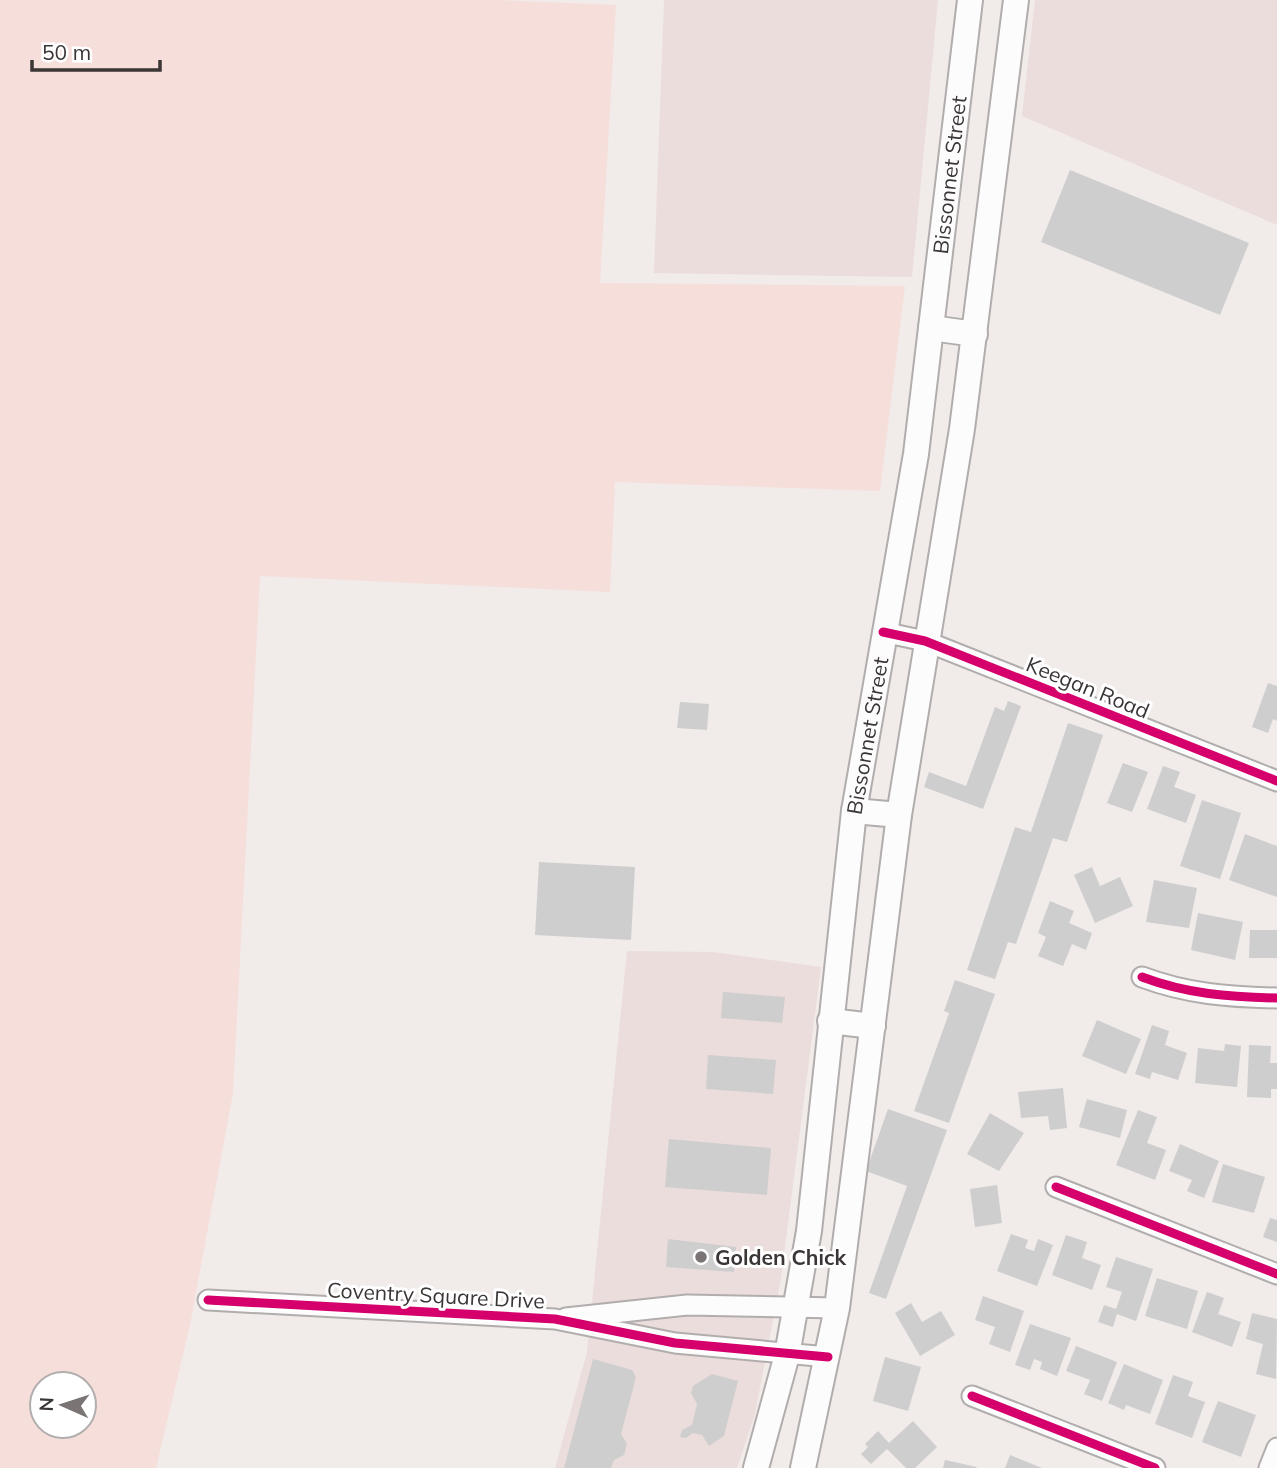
<svg xmlns="http://www.w3.org/2000/svg" width="1277" height="1468" viewBox="0 0 1277 1468" font-family="Mulish,sans-serif">
	<style>
		.built { fill: #ebdddb }
		.green { fill: #f6dedb; fill-rule: evenodd }
		.building { fill: #cfcece }
		.lines { fill: none; stroke-linecap: round; stroke-linejoin: round }
		.minor-casing { stroke: #b2adad; stroke-width: 23 }
		.major-casing { stroke: #b2adad; stroke-width: 28 }
		.minor { stroke: #fdfcfc; stroke-width: 19 }
		.major { stroke: #fdfcfc; stroke-width: 24 }
		.cycleway-casing { stroke: #fff; stroke-width: 13 }
		.cycleway { stroke: #d6006c; stroke-width: 9 }
		.poi-dot { fill: #7a7574; stroke: #fff; stroke-width: 2.5 }
		.labels { text-anchor: middle; dominant-baseline: central; stroke-width: 6; stroke-linejoin: round; paint-order: stroke }
		.street-label { font-size: 21px; fill: #3a3635; stroke: #fff }
		.poi-label { font-size: 21px; font-weight: bold; fill: #3a3635; stroke: #fff; text-anchor: start }
	</style>
	<rect width="100%" height="100%" fill="#f1ebea"/>
	<path class="built" d="M664,0H938L912,277L654,273Z
		M1035,0H1277V225L1022,116Z
		M627,951L713,952L821,967L781,1278L755,1414L737,1468H555L587,1352Z"/>
	<path class="green" d="M0,0H495L616,5L600,283L905,286L880,491L615,482L610,592L260,576L233,1093L190,1325L156,1468H0ZM84,1384V1426H42V1384Z"/>
	<path class="building" d="M1070,170L1249,243L1220,315L1041,242Z
		M1268,683L1277,686V721L1273,719L1268,733L1252,727Z
		M1008,701L1021,706L983,809L924,787L929,772L966,786L995,707L1004,711Z
		M680,702L709,704L707,730L677,728Z
		M1068,723L1103,735L1067,842L1053,838L1016,944L1008,942L995,979L967,970L1015,827L1031,832Z
		M1123,763L1148,772L1132,812L1107,803Z
		M1163,766L1180,772L1174,787L1196,795L1186,823L1147,809Z
		M1202,800L1241,813L1220,879L1180,866Z
		M1245,834L1277,846V897L1229,880Z
		M539,862L635,867L631,940L535,935Z
		M1092,867L1100,886L1120,877L1133,906L1095,923L1074,875Z
		M1154,880L1197,888L1189,928L1146,922Z
		M1050,901L1074,911L1069,923L1092,933L1086,950L1072,944L1063,966L1038,956L1046,937L1038,933Z
		M1198,913L1243,922L1235,960L1191,950Z
		M1250,930H1277V958H1249Z
		M955,980L995,994L949,1123L914,1111L949,1013L944,1011Z
		M723,992L785,997L782,1023L721,1018Z
		M1097,1020L1141,1039L1126,1074L1082,1056Z
		M1152,1025L1169,1031L1165,1045L1187,1053L1178,1080L1152,1072L1150,1079L1135,1074Z
		M1225,1044L1241,1046L1237,1087L1195,1083L1198,1048L1224,1051Z
		M1249,1045L1271,1046L1270,1063H1277V1089H1271V1098L1247,1097Z
		M708,1055L776,1060L773,1094L706,1089Z
		M1063,1088L1067,1128L1050,1130L1048,1116L1021,1118L1018,1092Z
		M1087,1099L1127,1110L1120,1138L1079,1127Z
		M888,1109L947,1130L886,1299L869,1293L907,1186L866,1171Z
		M1138,1110L1157,1117L1147,1143L1166,1150L1155,1180L1116,1165Z
		M990,1113L1024,1133L999,1171L967,1154Z
		M669,1139L771,1148L767,1195L665,1187Z
		M1180,1144L1219,1161L1204,1198L1187,1191L1192,1180L1169,1171Z
		M1223,1164L1265,1177L1254,1213L1212,1202Z
		M997,1185L1002,1223L975,1227L970,1189Z
		M1270,1218L1277,1220V1242L1263,1237Z
		M1011,1234L1028,1240L1025,1248L1034,1251L1038,1239L1053,1245L1037,1286L997,1271Z
		M1066,1235L1087,1242L1082,1258L1101,1265L1092,1290L1052,1275Z
		M668,1239L736,1247L734,1272L666,1267Z
		M1116,1257L1153,1269L1136,1321L1117,1314L1113,1327L1098,1322L1104,1305L1116,1309L1122,1292L1106,1287Z
		M1157,1278L1198,1291L1187,1329L1145,1316Z
		M1207,1292L1224,1298L1218,1314L1241,1322L1232,1347L1192,1332Z
		M983,1296L1024,1311L1010,1352L989,1344L995,1327L975,1320Z
		M911,1303L922,1322L941,1311L955,1335L920,1356L895,1313Z
		M1252,1313L1277,1319L1276,1379L1256,1374L1263,1344L1246,1339Z
		M1030,1324L1071,1338L1057,1376L1040,1369L1042,1362L1034,1359L1030,1370L1015,1365Z
		M1076,1346L1117,1362L1102,1401L1084,1394L1090,1380L1066,1371Z
		M885,1357L921,1367L908,1411L873,1401Z
		M593,1359L632,1370L636,1377L621,1434L627,1444L624,1455L614,1460L611,1468H564Z
		M1124,1364L1163,1380L1150,1414L1126,1405L1124,1410L1108,1403Z
		M712,1374L738,1381L724,1436L709,1446L702,1435L693,1433L686,1438L680,1437L682,1430L692,1425L697,1404L691,1393L693,1386Z
		M1173,1375L1193,1382L1188,1396L1205,1402L1192,1438L1155,1424Z
		M1218,1401L1256,1415L1241,1457L1202,1442Z
		M913,1421L937,1447L915,1468H906L887,1449L871,1464L861,1454L868,1447L865,1444L878,1431L889,1443Z
		M1010,1455L1042,1468H1005Z
		M945,1460L977,1467L976,1468H943Z"/>
	<g class="lines">
		<defs>
			<path id="minor" d="M883,632L925,641L1277,781
				M1142,977C1187,994 1229,997 1277,998
				M1056,1187L1277,1274
				M208,1300L555,1319L675,1343L828,1357
				M566,1318L687,1305L837,1308
				M972,1396L1155,1468
				M1269,1468L1277,1448"/>
			<g id="major">
				<path d="M931,328L975,334"/>
				<path d="M854,811L899,815"/>
				<path d="M830,1021L873,1026"/>
				<path id="s1" d="M756,1468L787,1355L809,1231L854,811L916,454L970,0"/>
				<path d="M803,1468L837,1308L899,815L962,429L1016,0"/>
			</g>
		</defs>
		<use href="#minor" class="minor-casing"/>
		<use href="#major" class="major-casing"/>
		<use href="#minor" class="minor"/>
		<use href="#major" class="major"/>
		<defs>
			<path id="cycleway" d="M883,632L925,641L1277,781
				M1142,977C1187,994 1229,997 1277,998
				M1056,1187L1277,1274
				M208,1300L555,1319L675,1343L828,1357
				M972,1396L1155,1468"/>
		</defs>
		<use href="#cycleway" class="cycleway-casing"/>
		<use href="#cycleway" class="cycleway"/>
	</g>
	<circle class="poi-dot" cx="701" cy="1257" r="7"/>
	<g class="labels">
		<g class="street-label">
			<text stroke="none"><textPath href="#s1" startOffset="1309">Bissonnet Street</textPath></text>
			<text transform="translate(1088 687) rotate(22)">Keegan Road</text>
			<text stroke="none"><textPath href="#s1" startOffset="742">Bissonnet Street</textPath></text>
			<text transform="translate(436 1295) rotate(3)">Coventry Square Drive</text>
		</g>
		<g class="poi-label">
			<text x="715" y="1257">Golden Chick</text>
		</g>
	</g>
	<g transform="translate(63 1405) rotate(273)"><circle r="33" fill="#ffffff" stroke="#b0afae" stroke-width="2"/>
	<path d="M0-5L12 26L0 18L-12 26Z" fill="#7a7574"/>
	<text y="-10" font-size="19" font-weight="bold" text-anchor="middle" fill="#3a3635">N</text>
	</g>
	<path d="M32 60v10h128v-10" fill="none" stroke="#3a3635" stroke-width="3.5"/>
	<text x="42" y="60" font-size="21" fill="#3a3635" stroke="#ffffff" stroke-width="5" paint-order="stroke">50 m</text>
</svg>
